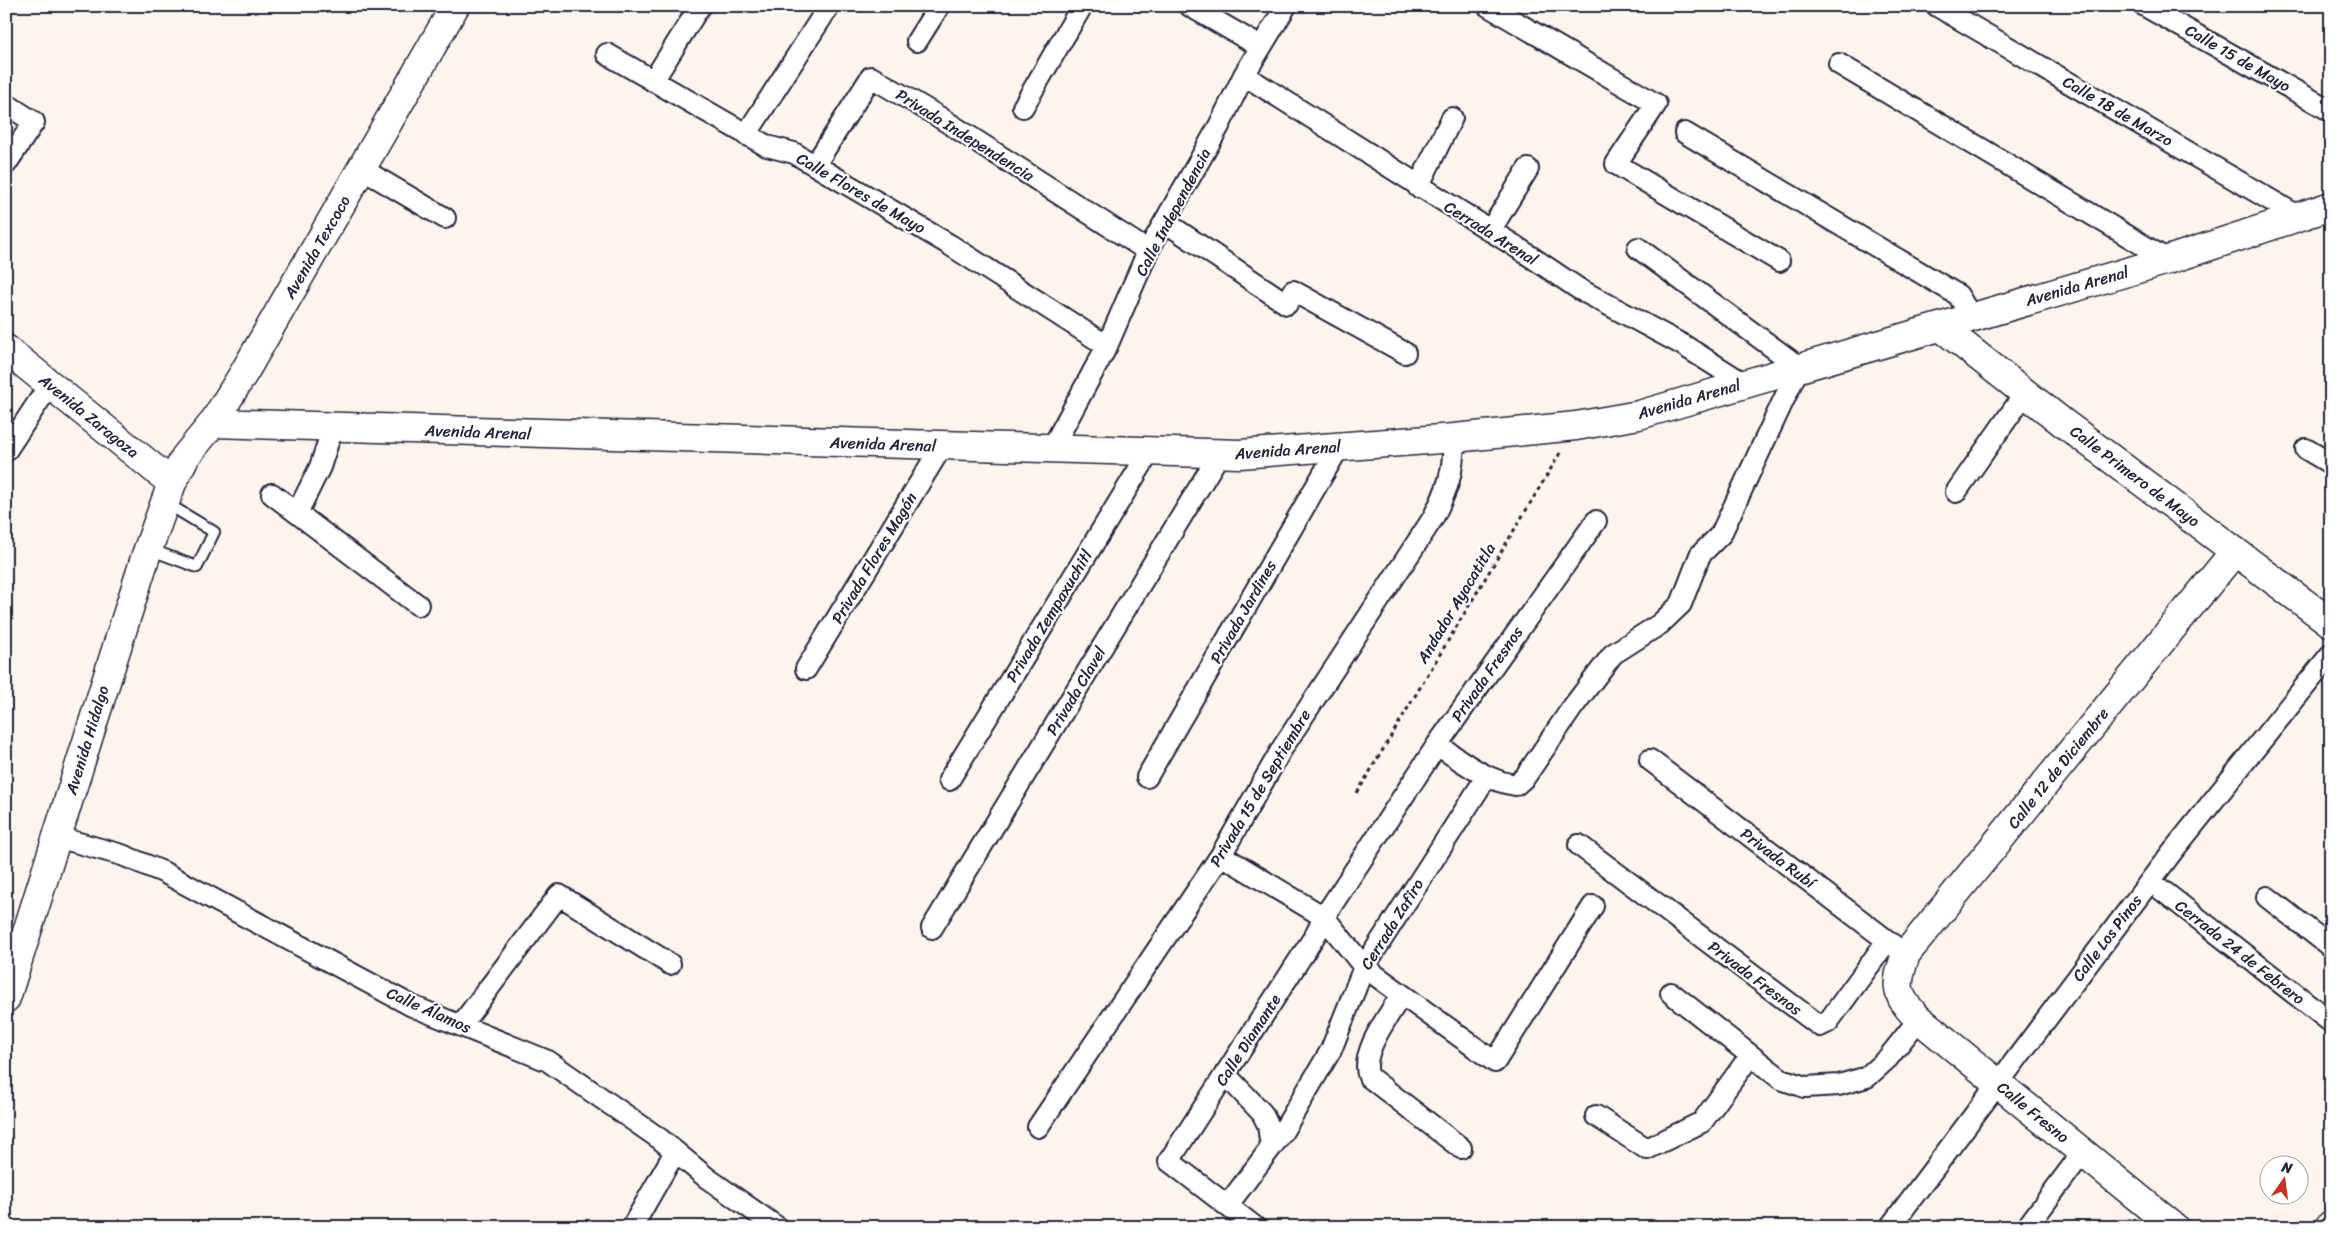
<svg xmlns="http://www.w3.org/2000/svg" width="2337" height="1233" viewBox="0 0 2337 1233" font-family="Sriracha,sans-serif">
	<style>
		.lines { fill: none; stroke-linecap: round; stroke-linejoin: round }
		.lane-casing { stroke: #22223b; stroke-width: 14 }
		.street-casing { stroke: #22223b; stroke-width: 24 }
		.secondary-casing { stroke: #22223b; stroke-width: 31 }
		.path { stroke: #22223b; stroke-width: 3; stroke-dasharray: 4 4; stroke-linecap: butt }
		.lane { stroke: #fff; stroke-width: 10 }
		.street { stroke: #fff; stroke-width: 20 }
		.secondary { stroke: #fff; stroke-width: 28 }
		.labels { text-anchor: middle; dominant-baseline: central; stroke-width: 4.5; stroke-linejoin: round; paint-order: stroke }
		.street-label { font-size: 16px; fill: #22223b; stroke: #fff }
	</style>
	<rect width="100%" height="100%" fill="#fdf5ed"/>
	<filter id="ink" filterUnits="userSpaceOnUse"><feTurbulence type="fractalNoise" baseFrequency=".02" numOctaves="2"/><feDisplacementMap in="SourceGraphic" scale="10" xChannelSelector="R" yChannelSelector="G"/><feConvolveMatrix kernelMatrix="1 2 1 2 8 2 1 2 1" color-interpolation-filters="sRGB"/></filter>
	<g filter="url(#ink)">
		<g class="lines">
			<defs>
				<path id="lane" d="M149,549L197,567L214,532L166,503"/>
				<path id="street" d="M1190,6L1261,47
					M1488,6L1656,104L1616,164L1779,261
					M1937,6L2298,216
					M2145,6L2331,111
					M917,41L939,6
					M607,54L767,146L794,153L950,245L1107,346
					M1839,64L2168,260
					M1244,75L1515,246L1579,289L1683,345L1743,383
					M653,81L700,6
					M6,104L34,122L6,164
					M1023,107L1082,6
					M1685,133L1958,295L1972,318
					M746,135L829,6
					M815,165L871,77L936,115L1148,251
					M362,169L445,218
					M1418,187L1452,118
					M1165,222L1287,304L1293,291L1405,353
					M1490,231L1528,169
					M1052,448L1107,346L1148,251L1219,126L1244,75L1286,6
					M2306,449L2331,464
					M6,451L50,384
					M1956,492L2025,393
					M272,494L418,605
					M297,513L320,467L333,427
					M806,669L942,446
					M1437,745C1461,760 1487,782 1516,785L1525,777L1572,708L1613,654L1660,624L1681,604L1700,555L1721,534L1799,367L1638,248
					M1650,760L1897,948
					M1147,777L1339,447
					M949,780L1150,451
					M57,837L122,855L163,872L412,1006L548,1061L660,1139L707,1178L777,1227
					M1579,845L1820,1026L1828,1022L1887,941
					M1221,855L1324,917L1364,967L1495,1062L1593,906
					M2150,881L2331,1022
					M2267,897L2331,947
					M932,928L1220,453
					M1671,993L1781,1079L1805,1087L1839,1085L1867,1077L1888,1058L1919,1019
					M1401,995C1389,1016 1359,1053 1369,1077L1461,1148
					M461,1025L559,895L670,964
					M1225,1074L1262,1113L1268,1125L1271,1148
					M1596,1116L1647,1149L1702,1122L1750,1056
					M1038,1127L1221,855L1283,747L1433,518C1449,486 1453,474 1454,438
					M1227,1206L1282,1133L1331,1050L1364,967L1487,776
					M632,1227L675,1152
					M1255,1227L1169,1161L1316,934L1324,917L1437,745L1596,521
					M1890,1227L2172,852L2331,654
					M2027,1227L2083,1152"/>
				<path id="secondary" d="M1941,327L2062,422L2331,623
					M6,349L172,483
					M213,423L1240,454L1454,438L1576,426L1639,415L2168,260L2331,206
					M6,998L146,555L172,483L185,457L213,423L245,371L455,6
					M2174,1227L1919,1019C1894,995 1895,985 1906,954L2235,551
					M2329,1227L2331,1225"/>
			</defs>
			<use href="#lane" class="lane-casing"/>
			<use href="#street" class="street-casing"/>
			<use href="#secondary" class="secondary-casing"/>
			<path class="path" d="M1357,793L1562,450"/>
			<use href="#lane" class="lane"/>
			<use href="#street" class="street"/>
			<use href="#secondary" class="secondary"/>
		</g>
	</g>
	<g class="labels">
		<g class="street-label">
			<text transform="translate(2238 58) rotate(30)">Calle 15 de Mayo</text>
			<text transform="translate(2118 111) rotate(30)">Calle 18 de Marzo</text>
			<text transform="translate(965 135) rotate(32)">Privada Independencia</text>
			<text transform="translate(861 193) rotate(30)">Calle Flores de Mayo</text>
			<text transform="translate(1173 212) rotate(-62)">Calle Independencia</text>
			<text transform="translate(1491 233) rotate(32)">Cerrada Arenal</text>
			<text transform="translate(317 247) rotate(-60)">Avenida Texcoco</text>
			<text transform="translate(2077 286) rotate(-16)">Avenida Arenal</text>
			<text transform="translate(1689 399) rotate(-16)">Avenida Arenal</text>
			<text transform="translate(89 416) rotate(39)">Avenida Zaragoza</text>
			<text transform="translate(478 432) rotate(2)">Avenida Arenal</text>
			<text transform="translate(883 444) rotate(2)">Avenida Arenal</text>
			<text transform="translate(1288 450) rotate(-4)">Avenida Arenal</text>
			<text transform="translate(2135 476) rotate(37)">Calle Primero de Mayo</text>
			<text transform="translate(874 558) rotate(-59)">Privada Flores Magón</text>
			<text transform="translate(1456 603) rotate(-59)">Andador Ayacatitla</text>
			<text transform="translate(1243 612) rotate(-60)">Privada Jardines</text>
			<text transform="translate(1049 616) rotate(-59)">Privada Zempaxuchitl</text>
			<text transform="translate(1487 674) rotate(-55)">Privada Fresnos</text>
			<text transform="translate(1076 691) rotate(-59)">Privada Clavel</text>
			<text transform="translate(87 740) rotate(-73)">Avenida Hidalgo</text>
			<text transform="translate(2058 768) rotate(-51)">Calle 12 de Diciembre</text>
			<text transform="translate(1260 788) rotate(-59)">Privada 15 de Septiembre</text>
			<text transform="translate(1778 858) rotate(37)">Privada Rubí</text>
			<text transform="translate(1392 924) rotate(-58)">Cerrada Zafiro</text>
			<text transform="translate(2107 938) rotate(-53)">Calle Los Pinos</text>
			<text transform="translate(2240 952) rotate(38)">Cerrada 24 de Febrero</text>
			<text transform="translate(1755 978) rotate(37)">Privada Fresnos</text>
			<text transform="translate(429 1010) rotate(24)">Calle Álamos</text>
			<text transform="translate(1248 1040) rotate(-57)">Calle Diamante</text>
			<text transform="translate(2033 1112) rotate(39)">Calle Fresno</text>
		</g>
	</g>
	<rect width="2337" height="1233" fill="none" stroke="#fff" stroke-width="25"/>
	<rect x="12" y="12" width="2312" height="1208" fill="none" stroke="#22223b" stroke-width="2" filter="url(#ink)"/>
	<g transform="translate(2284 1180) rotate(14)"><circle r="24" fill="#ffffff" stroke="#a7a7b1"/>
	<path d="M0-4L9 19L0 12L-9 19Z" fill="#c8321e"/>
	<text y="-8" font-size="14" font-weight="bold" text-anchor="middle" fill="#22223b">N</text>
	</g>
</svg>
